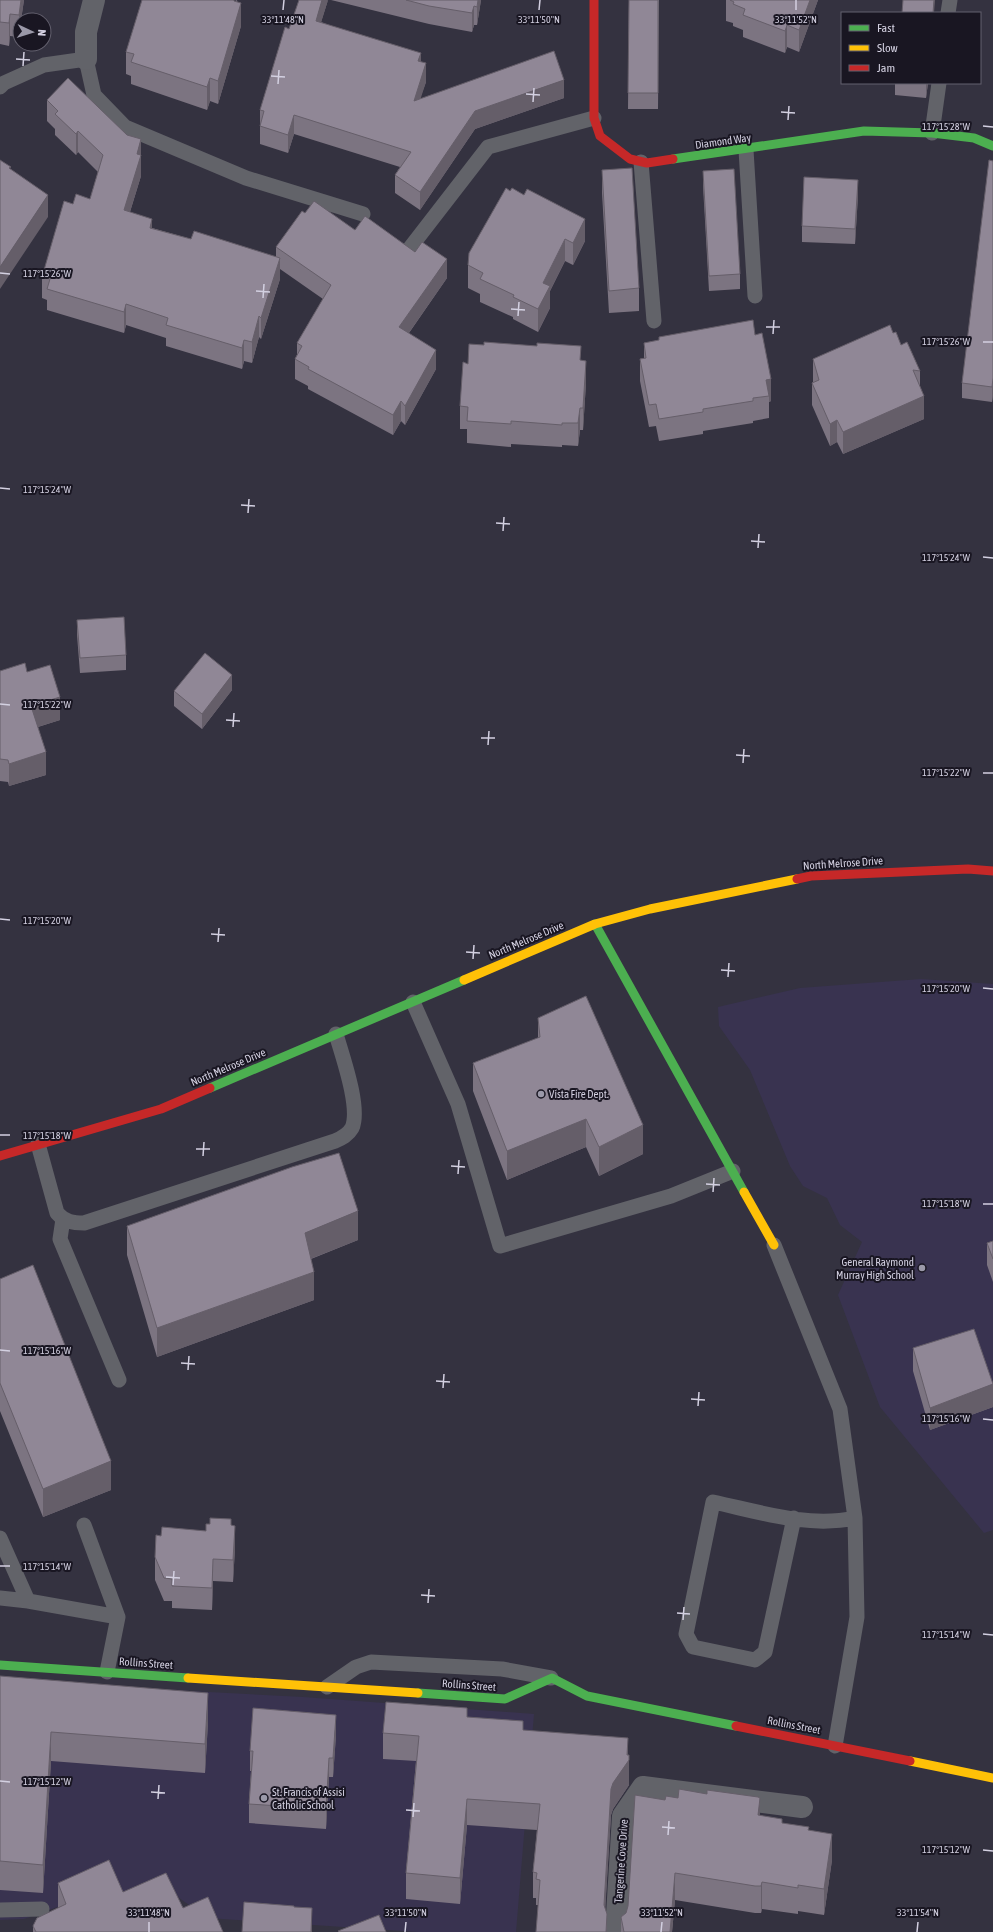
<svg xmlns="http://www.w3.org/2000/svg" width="993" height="1932" viewBox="0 0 993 1932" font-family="'Asap Condensed',sans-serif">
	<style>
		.built { fill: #393350 }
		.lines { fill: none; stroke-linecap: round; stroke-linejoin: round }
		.lane { stroke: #626369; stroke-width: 15 }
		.street { stroke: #626369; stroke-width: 22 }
		.fast { stroke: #4caf50; stroke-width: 9 }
		.slow { stroke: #ffc107; stroke-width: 9 }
		.jam { stroke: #c62828; stroke-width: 9 }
		.wall { fill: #7c7481 }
		.shaded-wall { fill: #655e69 }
		.building { fill: #908796; stroke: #655e69 }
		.ticks { fill: none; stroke: #d3d0e1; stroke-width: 1.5 }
		.poi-dot { fill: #9b99a9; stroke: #191622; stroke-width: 1.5 }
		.labels { text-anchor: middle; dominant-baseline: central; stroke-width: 4; stroke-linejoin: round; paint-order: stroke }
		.street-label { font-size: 11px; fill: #d3d0e1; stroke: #191622 }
		.poi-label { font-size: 11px; fill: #d3d0e1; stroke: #191622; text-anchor: start }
		.ticks-label { font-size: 10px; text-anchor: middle; fill: #d3d0e1; stroke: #191622; stroke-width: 4; stroke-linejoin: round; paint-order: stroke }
	</style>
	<rect width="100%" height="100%" fill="#343240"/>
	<path class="built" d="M921,979L993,984V1530L984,1533L880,1407L838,1295L862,1242L840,1225L827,1198L803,1186L790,1166L750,1070L719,1026L718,1007L800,988Z
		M0,1681L303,1697L534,1714L516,1932H418L208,1918L169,1891L74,1901L24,1919L0,1920Z"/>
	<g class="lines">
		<path class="lane" d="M948,13L950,0
			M0,87L4,83L44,65L86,59L94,95L125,127L246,178L363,214
			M932,133L939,83
			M746,150L755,296
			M641,162L654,321
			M406,253L488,147L594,118
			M413,1002L458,1104L500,1246L671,1196L733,1171
			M38,1144L57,1213C65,1222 73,1223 84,1223L335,1141C342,1138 348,1135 352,1128C361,1108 342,1055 336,1034
			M63,1219L60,1239L119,1380
			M774,1245L840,1409L855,1518L857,1617L835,1746
			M794,1518L765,1652L755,1660L693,1647L686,1634L713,1502C760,1512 808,1528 855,1518
			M84,1525L118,1617
			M0,1538L28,1601L118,1617L107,1672
			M0,1598L28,1601
			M327,1687L356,1667L371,1662L502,1669L551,1678
			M0,1910L42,1909"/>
		<path class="street" d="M86,59V32L94,0
			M616,1932L623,1816L643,1787L802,1807"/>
		<path class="fast" d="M673,159L864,131L932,133L974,138L993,146
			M595,924L744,1192
			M210,1088L464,980
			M0,1665L188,1678
			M418,1693L505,1699L552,1678L587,1696L736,1726"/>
		<path class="slow" d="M464,980L595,924L650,909L797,879
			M744,1192L774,1245
			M188,1678L418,1693
			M910,1761L993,1778"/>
		<path class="jam" d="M594,0V118L600,136L630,159L647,163L673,159
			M797,879L811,876L968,869L993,871
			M0,1156L161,1109L210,1088
			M736,1726L910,1761"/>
	</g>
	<path class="wall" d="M0,0H24L21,20H20L19,37L10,36L9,46L0,44Z
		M237,0L241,26L218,104L210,101L207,110L131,84V76L126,74V52Z
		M328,0L321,22L421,62L426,82L420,98H564L475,129L420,210L395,193V175L400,167L294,134L288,153L260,144V110Z
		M331,0H481L477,25H474L472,32L429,24Z
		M629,0H659L658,109H628Z
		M726,0H818L799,52L787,47L785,53L743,37V30L733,26V23L726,21Z
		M895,83H928L926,98L895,95Z
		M47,100L141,160V176L130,212L152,228L191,239L276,257V247L305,213L355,230L447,278L409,333L436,369L405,425L401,421L393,435L308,389V386L295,379V359L297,355V343L323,299L280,269V279L261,339L259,337L252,363L244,361L242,369L166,346V338L126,325L124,333L47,310V300L42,298V277L73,204L90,199L98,172L78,152L76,155L55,135V129L47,121Z
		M993,161V394L992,402L962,398V383Z
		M602,170L639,288V311L609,313L602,193Z
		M703,171L740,274V289L709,291L703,186Z
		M506,188L585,241L573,265L565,261L550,291V308L538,332L513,319V317L480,302V294L468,288V265Z
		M858,195L855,244L802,242V226Z
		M755,335L771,401L769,402V418L753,421V423L703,431V434L659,441L656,426L649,427L640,381V359L644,358V343L659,340V337Z
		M901,345L920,371V386L924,419L843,454L837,442L830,446L812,405V383L813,382V359Z
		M581,360L586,383L583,430H580L578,446L562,445V447L511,444V447L467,443V429H460V406L468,364Z
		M77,620L126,655V670L80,673L77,635Z
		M0,671L27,672L60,720L38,727L46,775L9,786L8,782L0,781Z
		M232,690L202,729L174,706V691Z
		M538,1018L643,1154L599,1176L586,1147L507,1180L473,1091V1063L538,1038Z
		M127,1226L358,1240L311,1259L314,1300L157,1357L127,1255Z
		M993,1241V1282L987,1265V1243Z
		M0,1279L111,1490L43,1517L0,1411Z
		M913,1348L993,1407L930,1430L913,1371Z
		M231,1525L235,1548L233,1582L213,1581L212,1610L172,1608V1601H164L155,1580V1557L206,1531Z
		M0,1676L208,1722L205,1773L51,1761L43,1893L0,1890Z
		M467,1717L628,1755L629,1781V1785L613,1809L611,1815L605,1909L607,1932L538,1905H536V1898H533V1872L537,1830L467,1825L460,1904L406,1899V1873L416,1761L383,1759V1733Z
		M336,1735L333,1777H329L326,1829L249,1823V1804L251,1771H250V1751Z
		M665,1800L760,1815L782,1823L809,1830L832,1860L824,1915L798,1911V1914L762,1909L761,1913H755L675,1900L672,1932H621V1917L626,1913Z
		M58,1883L123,1892L183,1908L223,1932H33V1926L58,1908Z"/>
	<path class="shaded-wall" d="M21,0H24L21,20H20V29L19,37V15Z
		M322,0H328L316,39V21Z
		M478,0H481L477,25V7Z
		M810,0H818L799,52V30Z
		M934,0H935L934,13H933Z
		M241,3V26L218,104V81Z
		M474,6V25L472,32V13Z
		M10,14V36L9,46V23Z
		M787,25V47L785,53V31Z
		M421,53V71L418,61Z
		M426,63V82L414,119V101Z
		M210,78V101L207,110V87Z
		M564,80V98L475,129L420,210V192L475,111Z
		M926,83H928L926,98Z
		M294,115V134L288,153V135Z
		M78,131V152L76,155V134Z
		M141,139V176L124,231V210L137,154Z
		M858,180V195L855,244V229Z
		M48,195V217L0,289V267Z
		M152,219V240L150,228Z
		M585,219V241L573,265V243Z
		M565,239V261L550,291V308L538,332V309L543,283Z
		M280,258V279L261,339V318Z
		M447,259V278L399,347V327Z
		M126,304V325L124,333V312Z
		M259,316V337L252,363V342Z
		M244,340V361L242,369V348Z
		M436,350V369L405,425V406Z
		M586,361V383L583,430V408Z
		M993,378V394L992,402V387Z
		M771,379V401L769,402V396L766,380Z
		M924,396V419L843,454V432Z
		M401,401V421L393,435V415Z
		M580,408V430L578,446V423Z
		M837,420V442L830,446V424Z
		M232,675V690L202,729V714Z
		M60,697V720L31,729V706Z
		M46,752V775L9,786V764Z
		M586,1119V1147L507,1180V1151Z
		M643,1125V1154L599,1176V1147Z
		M358,1211V1240L305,1261V1233Z
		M314,1272V1300L157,1357V1328Z
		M993,1384V1407L930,1430V1408Z
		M111,1461V1490L43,1517V1489Z
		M235,1526V1548L233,1582V1560Z
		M213,1559V1581L212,1610V1588Z
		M208,1693V1722L205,1773V1744Z
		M336,1715V1735L333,1777V1758Z
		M51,1732V1761L43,1893V1865Z
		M628,1738V1761L629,1755V1785L613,1809L611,1815L604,1931V1905L611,1789L613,1783L627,1755Z
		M329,1758V1777L326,1829V1809Z
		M760,1798V1825L758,1815Z
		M467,1799V1825L460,1904V1878Z
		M832,1834V1860L824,1915V1889Z
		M675,1873V1900L672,1932H670Z
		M762,1882V1909L761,1913V1886Z
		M312,1908V1932H311Z
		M607,1914V1932H606Z"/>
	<path class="building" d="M0,0H21L19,15L10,14L9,23L0,22Z
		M142,0H234V1L241,3L218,81L210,78L207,87L131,62L134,54L126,52Z
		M299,0H322L316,21L421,53L418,61L426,63L414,101L554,51L564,80L475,111L420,192L395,175L411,152L294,115L288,135L260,126L264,111L260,110L285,27L289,29Z
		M406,0H478L477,7L474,6L472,13L429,6Z
		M629,0H658V93H628Z
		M730,0H810L799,30L787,25L785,31L743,15L745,9L733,4L734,2Z
		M903,0H934L933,13H902Z
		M68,78L127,135L141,139L137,154L141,155L124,210L152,219L150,228L191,239L194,231L280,258L261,318L259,316L252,342L244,340L242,348L166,325L168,318L126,304L124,312L47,289L50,279L42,277L64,201L73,204L76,194L90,199L103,155L78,131L76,134L55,114L58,111L47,100Z
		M0,160L11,167L9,168L48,195L0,267Z
		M989,160L993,161V378L992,387L962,383Z
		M632,168L639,288L609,291L602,170Z
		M734,169L740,274L709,276L703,171Z
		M804,177L858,180L855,229L802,226Z
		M506,188L510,191L512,188L524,195L527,189L585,219L573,243L565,239L543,283L550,286L538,309L513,297L514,295L480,279L483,273L468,265L469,253Z
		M314,201L355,230L365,216L415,252L422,242L447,259L399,327L436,350L405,406L401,401L393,415L308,369L309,367L295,359L302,346L297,343L331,285L276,247L302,211L305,213Z
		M753,320L755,335L762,333L771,379L766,380L769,396L753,398V401L703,409V412L659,419L656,404L649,405L640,359L646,358L644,343L659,340V337Z
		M890,325L893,333L896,332L901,345L907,342L920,371L913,370L924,396L843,432L837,420L830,424L812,383L819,380L813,359Z
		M484,342L537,346V343L581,346L580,360L586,361L583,408H580L578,423H562V425L511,421V424L467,421L468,407L460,406L463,362L468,364L469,344L484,345Z
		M124,617L126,655L80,658L77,620Z
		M205,653L232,675L202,714L174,691Z
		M25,663L27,672L50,665L60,697L31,706L46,752L9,764L8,760L0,759V671Z
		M586,996L643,1125L599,1147L586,1119L507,1151L473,1063L540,1037L538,1018Z
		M339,1153L358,1211L305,1233L314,1272L157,1328L127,1226L292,1167Z
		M993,1241V1259L987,1243Z
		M33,1265L111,1461L43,1489L0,1383V1279Z
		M974,1329L993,1384L930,1408L913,1348Z
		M210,1518L231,1519V1525L235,1526L233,1560L213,1559L212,1588L172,1586V1579L164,1578L155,1557L156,1535L161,1536L162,1527L206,1531V1524H210Z
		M0,1676L208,1693L205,1744L51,1732L43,1865L0,1861Z
		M386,1702L467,1708V1717L523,1721V1730L628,1738L627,1755H629V1760L613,1783L611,1789L604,1905L607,1914L606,1932H536L540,1880L536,1879L537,1873L533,1872L540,1804L467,1799L460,1878L406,1873L419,1736L383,1733Z
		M253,1708L336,1715L333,1758H329L326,1809L249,1804L253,1751H250Z
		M679,1789L707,1794V1790L758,1797L760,1798L758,1815L782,1819V1823L809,1827L808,1830L832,1834L824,1889L798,1885V1888L762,1882L761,1886H755L675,1873L670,1932H624L621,1917L626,1913L628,1906L635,1795L665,1800L666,1796L678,1798Z
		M109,1860L123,1892L166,1873L183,1908L208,1897L223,1932H36L33,1926L37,1918L66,1904L58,1883Z
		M244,1902L294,1906V1907L312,1908L311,1932H242Z
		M379,1915L386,1932H339L338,1931Z"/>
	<path class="ticks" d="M283,10L284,0M539,10L540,0M796,10V0M16,59L30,60M23,66L24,52M271,76L285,77M278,84L279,70M526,94L540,95M533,102L534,88M781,112L795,113M788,120L789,106M983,126L993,127M0,273L10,274M256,291L270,292M263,298L264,284M511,309L525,310M518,316L519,302M766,327H780M773,334L774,320M983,342H993M0,488L10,489M241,505L255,506M248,513L249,499M496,523L510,524M503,531L504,517M751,541L765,542M758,548L759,534M983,557L993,558M0,704L10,705M226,720L240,721M233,727L234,713M481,738H495M488,745L489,731M736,755L750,756M743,763L744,749M983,773H993M0,919L10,920M211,934L225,935M218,942L219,928M466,952L480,953M473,959L474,945M721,970L735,971M728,977L729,963M983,988L993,989M0,1135H10M196,1149H210M203,1156L204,1142M451,1166L465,1167M458,1174L459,1160M706,1184L720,1185M713,1192L714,1178M983,1204H993M0,1350L10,1351M181,1363L195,1364M188,1370L189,1356M436,1381L450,1382M443,1388L444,1374M691,1399L705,1400M698,1406L699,1392M983,1419L993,1420M0,1566H10M166,1577L180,1578M173,1585L174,1571M421,1595L435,1596M428,1603L429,1589M677,1613L690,1614M683,1620L684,1607M983,1634L993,1635M0,1781L10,1782M151,1792L165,1793M158,1799L159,1785M406,1810L420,1811M413,1817L414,1803M662,1827L675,1828M668,1835L669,1821M983,1850L993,1851M149,1932V1922M405,1932L406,1922M661,1932L662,1922M917,1932L918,1922"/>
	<g class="poi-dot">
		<circle cx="541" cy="1094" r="4"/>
		<circle cx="922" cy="1268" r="4"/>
		<circle cx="264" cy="1798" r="4"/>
	</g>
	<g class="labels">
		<g class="street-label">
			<text transform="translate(723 141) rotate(-8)">Diamond Way</text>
			<text transform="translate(843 863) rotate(-4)">North Melrose Drive</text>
			<text transform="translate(526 940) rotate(-23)">North Melrose Drive</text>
			<text transform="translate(228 1067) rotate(-23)">North Melrose Drive</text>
			<text transform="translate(146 1663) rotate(4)">Rollins Street</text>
			<text transform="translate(469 1685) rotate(4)">Rollins Street</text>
			<text transform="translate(794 1725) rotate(11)">Rollins Street</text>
			<text transform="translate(621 1861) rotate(-86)">Tangerine Cove Drive</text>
		</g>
		<g class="poi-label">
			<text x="549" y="1094">Vista Fire Dept.</text>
			<text x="914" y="1262" text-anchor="end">General Raymond<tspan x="914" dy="13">Murray High School</tspan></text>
			<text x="272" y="1792">St. Francis of Assisi<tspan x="272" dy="13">Catholic School</tspan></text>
		</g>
	</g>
	<g class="ticks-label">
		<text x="283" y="23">33°11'48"N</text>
		<text x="539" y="23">33°11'50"N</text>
		<text x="796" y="23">33°11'52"N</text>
		<text x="946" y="130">117°15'28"W</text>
		<text x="47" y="277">117°15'26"W</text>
		<text x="946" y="345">117°15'26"W</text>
		<text x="47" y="493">117°15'24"W</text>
		<text x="946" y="561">117°15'24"W</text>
		<text x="47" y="708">117°15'22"W</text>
		<text x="946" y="776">117°15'22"W</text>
		<text x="47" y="924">117°15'20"W</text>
		<text x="946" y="992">117°15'20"W</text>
		<text x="47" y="1139">117°15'18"W</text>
		<text x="946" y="1207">117°15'18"W</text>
		<text x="47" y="1354">117°15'16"W</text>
		<text x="946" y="1422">117°15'16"W</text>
		<text x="47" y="1570">117°15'14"W</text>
		<text x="946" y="1638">117°15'14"W</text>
		<text x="47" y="1785">117°15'12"W</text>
		<text x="946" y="1853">117°15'12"W</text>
		<text x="149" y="1916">33°11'48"N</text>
		<text x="406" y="1916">33°11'50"N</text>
		<text x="662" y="1916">33°11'52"N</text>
		<text x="918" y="1916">33°11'54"N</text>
	</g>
	<rect x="841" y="12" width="140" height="72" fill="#191622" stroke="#63606e"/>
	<rect x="849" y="25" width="20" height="6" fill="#4caf50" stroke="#63606e"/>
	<text x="877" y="32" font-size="12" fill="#d3d0e1">Fast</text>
	<rect x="849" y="45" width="20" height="6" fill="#ffc107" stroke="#63606e"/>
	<text x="877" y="52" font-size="12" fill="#d3d0e1">Slow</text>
	<rect x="849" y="65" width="20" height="6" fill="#c62828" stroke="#63606e"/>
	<text x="877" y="72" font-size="12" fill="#d3d0e1">Jam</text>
	<g transform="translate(32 32) rotate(94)"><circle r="19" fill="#191622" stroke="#63606e"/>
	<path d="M0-3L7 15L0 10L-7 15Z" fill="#9b99a9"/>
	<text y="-6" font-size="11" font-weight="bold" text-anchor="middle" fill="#d3d0e1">N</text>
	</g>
</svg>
